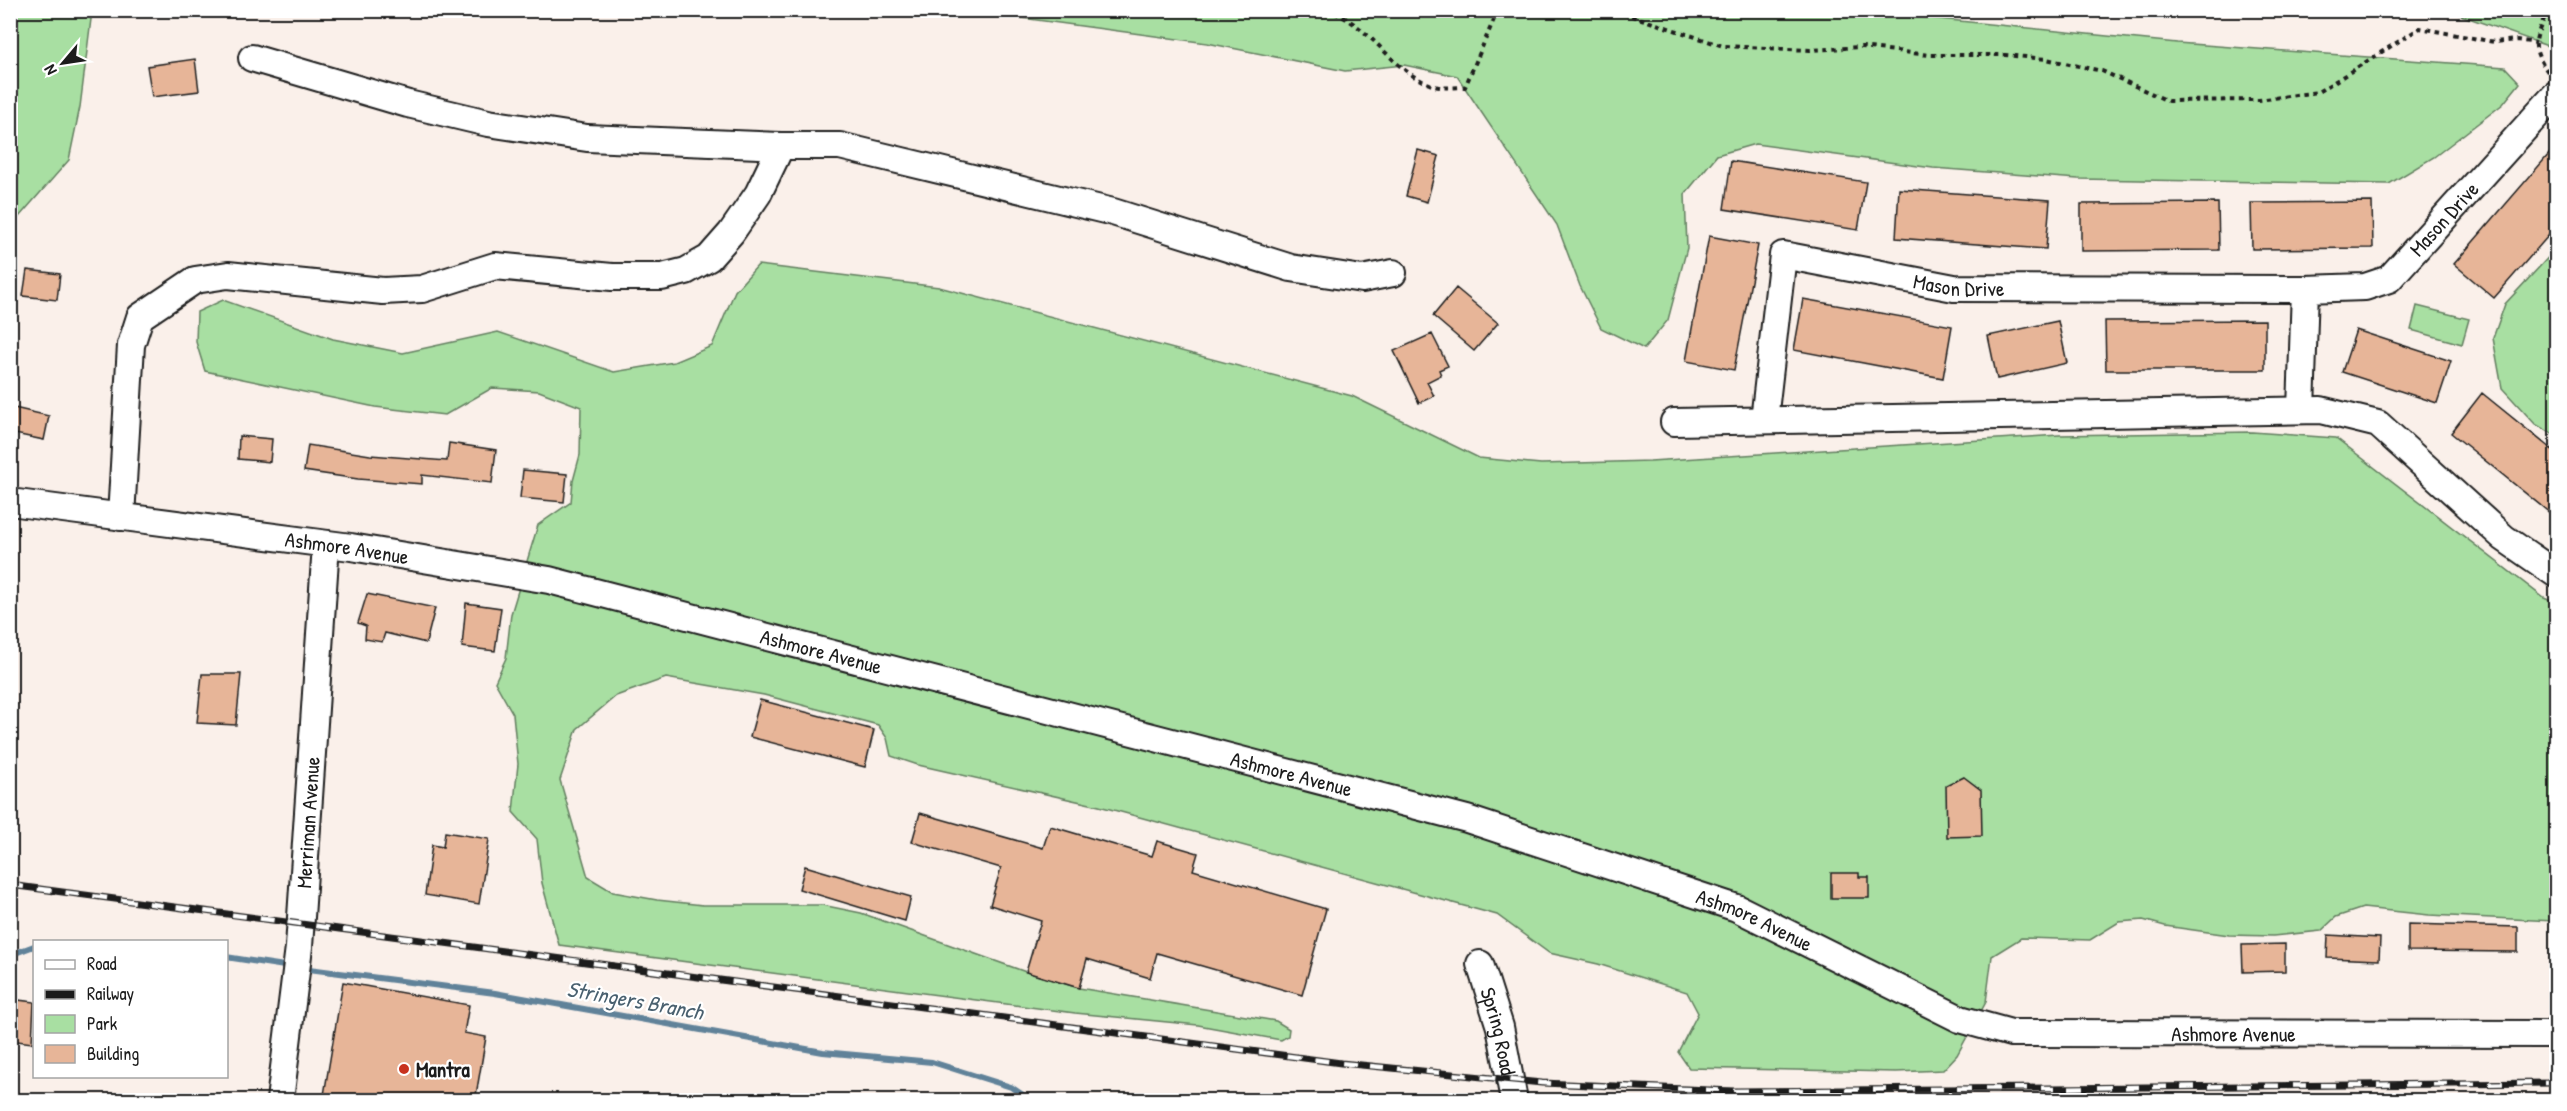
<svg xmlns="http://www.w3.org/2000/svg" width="2567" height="1111" viewBox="0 0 2567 1111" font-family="'Patrick Hand',sans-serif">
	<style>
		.green { fill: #a8dfa2; stroke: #627e5f; stroke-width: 1.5 }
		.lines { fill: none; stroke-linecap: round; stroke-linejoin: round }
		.stream { stroke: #608299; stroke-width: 6 }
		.building { fill: #e7b598; stroke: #1c1c1c; stroke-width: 1.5 }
		.minor-casing { stroke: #1c1c1c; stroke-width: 30 }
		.path { stroke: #1c1c1c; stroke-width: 4; stroke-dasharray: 4.5 4.5; stroke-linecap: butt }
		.minor { stroke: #fff; stroke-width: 26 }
		.rail-casing { stroke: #1c1c1c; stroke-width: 7 }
		.rail { stroke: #fff; stroke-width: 4.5; stroke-dasharray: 14; stroke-linecap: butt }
		.poi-dot { fill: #c8321e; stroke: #fff; stroke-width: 2 }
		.labels { text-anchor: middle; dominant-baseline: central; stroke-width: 4.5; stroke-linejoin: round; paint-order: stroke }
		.street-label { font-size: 21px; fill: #1c1c1c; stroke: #fff }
		.poi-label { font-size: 21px; font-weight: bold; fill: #1c1c1c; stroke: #fff; text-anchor: start }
		.water-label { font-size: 22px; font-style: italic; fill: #49606f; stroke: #fff }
	</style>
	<rect width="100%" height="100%" fill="#faf0ea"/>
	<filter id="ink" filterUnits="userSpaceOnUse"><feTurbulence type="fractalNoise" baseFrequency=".0167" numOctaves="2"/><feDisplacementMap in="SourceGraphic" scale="12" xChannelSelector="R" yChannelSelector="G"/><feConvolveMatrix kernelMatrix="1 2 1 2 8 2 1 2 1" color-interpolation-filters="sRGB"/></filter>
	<g filter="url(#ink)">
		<path class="green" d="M11,10L92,11L80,107L69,160L11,226Z
			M1850,10L2177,43L2505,67L2520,83L2503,104L2434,157L2389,184L2078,179L1933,168L1755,144L1717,155L1685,194L1687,248L1668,320L1644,349L1601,328L1580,286L1557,225L1457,76L1404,65L1345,71L1207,43L970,11Z
			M2449,11H2556V49Z
			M2556,249V436L2535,424L2502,388L2493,338L2505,304Z
			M758,265L939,287L1352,396L1479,458L1541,464L1650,461L2059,435L2252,432L2336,438L2544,598L2556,603V921L2429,915L2363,908L2336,917L2321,931L2273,936L2229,935L2165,926L2143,920L2119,922L2090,940L2021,938L1992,956L1986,1002L1957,1055L1943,1070L1896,1072L1689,1068L1678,1052L1698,1013L1687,992L1598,964L1549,953L1497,915L1099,806L918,765L891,756L887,738L878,725L764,695L666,678L616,696L577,729L560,780L588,877L613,892L657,900L703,905H822L861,913L1026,972L1079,988L1276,1021L1289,1029L1288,1036L1281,1040L1198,1025L1075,1013L559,945L542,883L537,839L513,812L518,764L513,714L495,682L506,658L511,614L538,525L571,502L573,481L580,455L581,407L539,391L492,388L445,415L375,407L205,371L196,342L197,312L223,300L333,339L403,353L498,332L614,372L674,362L712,346L735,291Z
			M2417,306L2469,319L2462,344L2411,330Z"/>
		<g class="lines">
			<path class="stream" d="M123,942H126
				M10,955L34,946
				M226,957L291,967
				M301,968L495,993L823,1052L932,1062L1011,1087L1030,1100"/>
		</g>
		<path class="building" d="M195,59L199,91L152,97L147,66Z
			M2556,146V227L2494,298L2454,264Z
			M1418,150L1439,156L1427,202L1406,196Z
			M1731,161L1866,182L1858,230L1724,209Z
			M1899,189L2050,200L2046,249L1896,238Z
			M2372,202L2373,248L2252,249L2251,203Z
			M2218,203L2219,250L2081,251V204Z
			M1709,236L1758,245L1734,370L1686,361Z
			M27,270L60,274L57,300L23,296Z
			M1456,288L1498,323L1474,351L1433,316Z
			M1803,299L1952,326L1943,378L1794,350Z
			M2265,320V370H2106L2105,321Z
			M2058,321L2067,363L1997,379L1988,336Z
			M2356,330L2451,361L2437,403L2342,372Z
			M1432,334L1448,366L1439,370L1441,375L1427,382L1434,396L1419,403L1394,351Z
			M2482,393L2556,453V518L2451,433Z
			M10,407L49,416L44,440L10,433Z
			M239,436L272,439L270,462L238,459Z
			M449,443L496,450L492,483L422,475V484L358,479L304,471L308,445L370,455L447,461Z
			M523,470L567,474L564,502L520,498Z
			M367,594L435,608L426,643L385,633L382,642L365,639L366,626L358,623Z
			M466,603L501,608L495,651L462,647Z
			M202,674H241L236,725L197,723Z
			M760,700L874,730L865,767L750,737Z
			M1964,777L1981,790L1982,836L1947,837L1946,786Z
			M920,813L1043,848L1050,826L1152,856L1157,841L1198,853L1193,870L1326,909L1302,995L1157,953L1150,978L1087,959L1079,988L1026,972L1041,921L990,905L1001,868L912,842Z
			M445,832L489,839L479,904L425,895L432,845L443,847Z
			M805,866L911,897L905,921L799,889Z
			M1831,873H1859V877H1869V898H1831Z
			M2408,924L2518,927V952L2408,951Z
			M2328,935L2380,938L2379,960L2327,958Z
			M2285,944V971L2243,972L2242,945Z
			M343,982L469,1005L464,1033L486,1037L475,1101H323Z
			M10,999L34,1002L32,1043L10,1040Z"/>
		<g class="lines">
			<defs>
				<g id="minor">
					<path d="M252,58L408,104L488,123L587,138L781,146H840L1113,212L1291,268L1362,279L1393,273"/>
					<path d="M2301,410L2305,289"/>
					<path id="s1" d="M1764,420L1783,255L1954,288L2305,289L2365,287L2389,279L2556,94"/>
					<path d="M1674,422L2321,410L2378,424L2504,538L2556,574"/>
					<path id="s2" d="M10,502L351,547L549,580L1467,819L1737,908L1960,1019L2011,1033L2556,1034"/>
					<path d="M121,517L131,345L140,317L195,280L228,275L383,291L422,289L495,266L612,277H662L686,271L709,258L731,233L758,194L781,146"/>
					<path id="s3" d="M1480,964L1500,1027L1514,1100"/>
					<path id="s4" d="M280,1100L299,947L326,544"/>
				</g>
			</defs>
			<use href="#minor" class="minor-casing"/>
			<path class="path" d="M1326,10C1370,22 1390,71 1432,85C1441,89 1455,87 1465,87L1498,10
				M1605,10L1623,13L1723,46L1810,50L1862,47L1929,55H2005L2046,59L2102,71L2168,101L2259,100L2318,92L2420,28L2494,42L2517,40L2536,43
				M2548,10C2534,41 2529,46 2550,75"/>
			<use href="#minor" class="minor"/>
			<defs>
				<path id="rail" d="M10,885L1341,1063L1542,1083L1734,1091L2556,1083"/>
			</defs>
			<use href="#rail" class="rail-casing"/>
			<use href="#rail" class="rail"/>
		</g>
	</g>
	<circle class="poi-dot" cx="404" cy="1069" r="6"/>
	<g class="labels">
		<g class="street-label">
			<text stroke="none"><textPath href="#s1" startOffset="858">Mason Drive</textPath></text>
			<text stroke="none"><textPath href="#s1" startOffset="345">Mason Drive</textPath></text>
			<text stroke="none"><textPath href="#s2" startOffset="340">Ashmore Avenue</textPath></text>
			<text stroke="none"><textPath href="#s2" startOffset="826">Ashmore Avenue</textPath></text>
			<text stroke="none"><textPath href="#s2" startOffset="1312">Ashmore Avenue</textPath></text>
			<text stroke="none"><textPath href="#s4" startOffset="279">Merriman Avenue</textPath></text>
			<text stroke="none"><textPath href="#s2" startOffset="1798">Ashmore Avenue</textPath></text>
			<text stroke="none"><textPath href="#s3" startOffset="70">Spring Road</textPath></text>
			<text stroke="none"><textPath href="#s2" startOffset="2302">Ashmore Avenue</textPath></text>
		</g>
		<g class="poi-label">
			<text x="416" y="1069">Mantra</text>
		</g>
		<g class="water-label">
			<text transform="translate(635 1000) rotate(10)">Stringers Branch</text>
		</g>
	</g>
	<rect width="2567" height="1111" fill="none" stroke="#fff" stroke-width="36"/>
	<rect x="18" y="18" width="2531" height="1075" fill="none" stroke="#1c1c1c" stroke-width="2" filter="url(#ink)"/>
	<rect x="33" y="940" width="195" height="138" fill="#ffffff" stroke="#a4a4a4" stroke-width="1.5"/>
	<rect x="45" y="960" width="30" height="9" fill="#ffffff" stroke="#a4a4a4" stroke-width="1.5"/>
	<text x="87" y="970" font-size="18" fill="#1c1c1c">Road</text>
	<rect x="45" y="990" width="30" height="9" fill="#1c1c1c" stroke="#a4a4a4" stroke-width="1.5"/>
	<text x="87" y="1000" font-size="18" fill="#1c1c1c">Railway</text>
	<rect x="45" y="1015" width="30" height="18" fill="#a8dfa2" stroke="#a4a4a4" stroke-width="1.5"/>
	<text x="87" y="1030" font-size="18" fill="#1c1c1c">Park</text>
	<rect x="45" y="1045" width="30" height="18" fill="#e7b598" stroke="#a4a4a4" stroke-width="1.5"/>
	<text x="87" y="1060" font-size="18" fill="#1c1c1c">Building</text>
	<g transform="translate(63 63) rotate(241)" stroke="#ffffff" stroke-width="4.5" paint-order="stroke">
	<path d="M0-4.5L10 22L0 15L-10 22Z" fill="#1c1c1c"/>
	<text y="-9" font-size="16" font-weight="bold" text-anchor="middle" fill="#1c1c1c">N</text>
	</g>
</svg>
